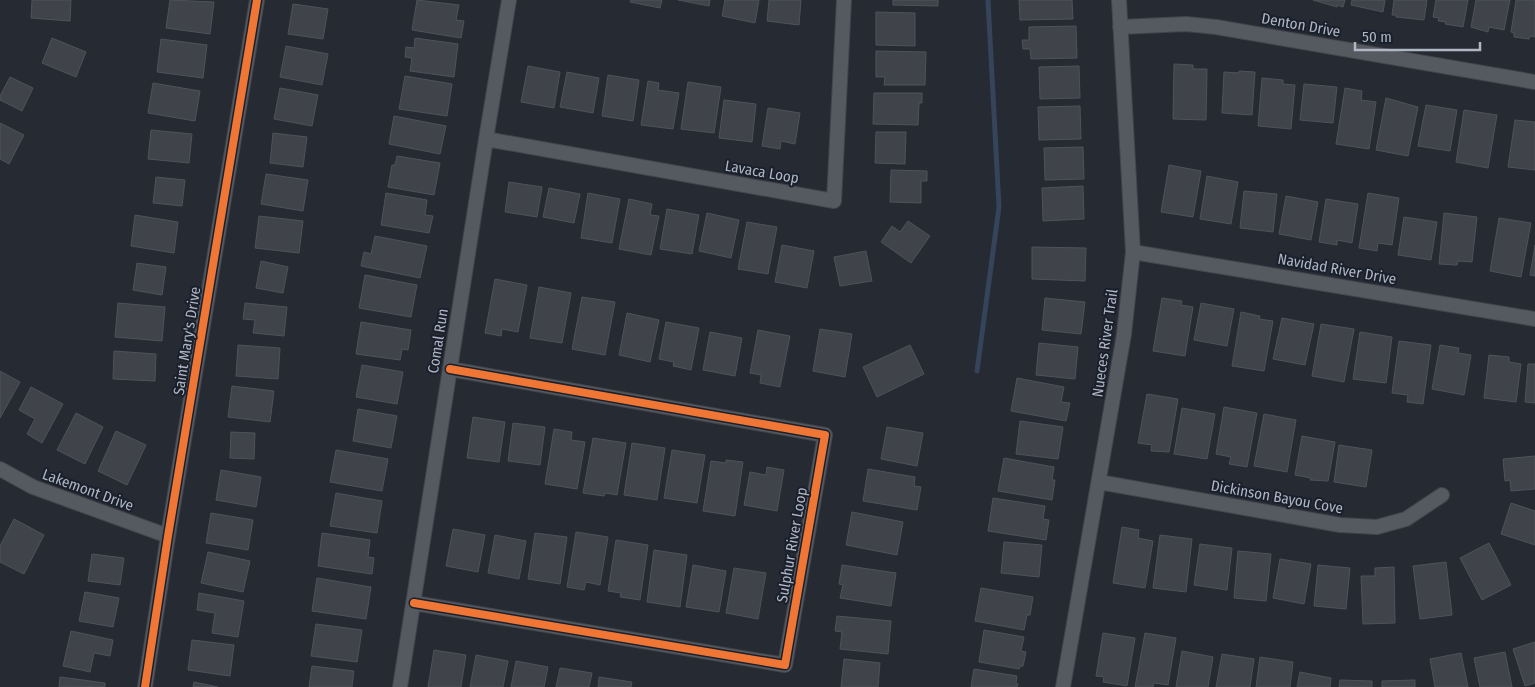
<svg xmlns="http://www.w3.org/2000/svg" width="1535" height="687" viewBox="0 0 1535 687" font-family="'Fira Sans Condensed',sans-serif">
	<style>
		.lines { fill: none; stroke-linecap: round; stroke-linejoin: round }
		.stream { stroke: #35435b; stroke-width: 5 }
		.building { fill: #40444a; stroke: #4e525a }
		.minor-casing { stroke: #42454b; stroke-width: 16 }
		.minor { stroke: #555960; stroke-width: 14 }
		.cycleway-casing { stroke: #1a202c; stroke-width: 11 }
		.cycleway { stroke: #f07635; stroke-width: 8 }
		.labels { text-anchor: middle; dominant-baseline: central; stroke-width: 4; stroke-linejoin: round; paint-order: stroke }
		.street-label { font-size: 15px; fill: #afb6c4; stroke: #1a202c }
	</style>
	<rect width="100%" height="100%" fill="#262a32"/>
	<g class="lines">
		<path class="stream" d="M977,371L999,207L988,0"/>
	</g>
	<path class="building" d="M32,0H71L70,21L31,18Z
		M170,0L214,2L210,34L166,28Z
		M417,0L459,5L456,20L464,21L461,38L412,30Z
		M631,0H662L660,8L630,2Z
		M678,0H710L709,6Z
		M725,0H759L755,23L722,16Z
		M769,0H801L799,25L767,21Z
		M893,0H938V6L893,5Z
		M1019,0H1072L1073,19L1020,20Z
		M1313,0H1345L1343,7L1337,5V7Z
		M1352,0H1385L1383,12L1351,5Z
		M1394,0H1427L1424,20L1396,17V15H1392Z
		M1436,0H1468L1463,27L1445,24L1446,22L1438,21L1439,18L1433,17Z
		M1476,0H1510L1504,30L1489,27L1488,32L1471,27Z
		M1516,0H1535V37L1530,36L1529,39L1514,37V33L1511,32Z
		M293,4L328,9L323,39L288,34Z
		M876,12L915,13V46L876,45Z
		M1076,26L1077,58L1031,59L1030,49H1023L1022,40H1029V27Z
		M52,38L86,52L76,77L42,63Z
		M415,38L458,44L454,77L410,71L412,58L405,57L406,47L414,48Z
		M161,39L207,45L203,78L157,72Z
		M286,46L328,54L322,85L280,77Z
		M876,51L926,52L925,85H884L885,77H876Z
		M1174,64L1193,65V69H1207L1206,120L1173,119Z
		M528,66L560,72L554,108L521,102Z
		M1079,66L1080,98L1040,99L1039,67Z
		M1239,71L1255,72L1252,115L1222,113L1224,72L1239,73Z
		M567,72L599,78L593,113L560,107Z
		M608,75L639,80L633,121L602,116Z
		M405,76L452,84L447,116L399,109Z
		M10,77L33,88L22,111L0,100V96Z
		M1262,78L1283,80V84L1295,85L1291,129L1258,126Z
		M648,81L659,83L658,90L679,93L673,129L641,125Z
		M688,82L721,87L714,133L681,129Z
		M153,83L200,91L195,121L148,113Z
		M1304,84L1337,87L1333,123L1300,120Z
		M280,88L318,95L312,126L274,119Z
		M1345,88L1362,91L1361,100L1376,102L1369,149L1336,144Z
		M874,93H922V103H919L918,125L873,124Z
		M1386,98L1418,107L1408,156L1376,150Z
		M724,100L756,104L752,142L719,138Z
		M1426,105L1457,110L1450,151L1418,146Z
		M1080,106L1081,139L1039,140L1038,107Z
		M768,108L800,113L795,144L781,141L780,149L762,146Z
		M1464,110L1497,115L1488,168L1456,162Z
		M394,116L446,126L440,154L389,144Z
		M1515,120L1535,122V170L1508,167Z
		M0,123L24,135L9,164L0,159Z
		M151,130L192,134L189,163L148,159Z
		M876,132H906L905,164L875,163Z
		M273,133L307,137L303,167L270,163Z
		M1083,147L1084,179L1045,180L1044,148Z
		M397,156L440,163L434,195L388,187L392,165H395Z
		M1169,165L1201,171L1193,217L1161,212Z
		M891,170L927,171V181H921V203L890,202Z
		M266,174L308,180L303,211L261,204Z
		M1207,176L1238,182L1231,224L1200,219Z
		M156,177L185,180L182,206L153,203Z
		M509,182L542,187L537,217L505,212Z
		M1083,186L1084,219L1043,221L1042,188Z
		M549,188L580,194L574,223L543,217Z
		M1244,191L1277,194L1273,232L1240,228Z
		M386,193L427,200L425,215L433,216L429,233L381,225Z
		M588,193L620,199L612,243L581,238Z
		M1368,193L1399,198L1392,245L1378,243L1377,251L1359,248Z
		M1286,196L1318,202L1311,240L1279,234Z
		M629,199L652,204L650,215L659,216L651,255L619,249Z
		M1326,199L1358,204L1352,243L1337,240V245L1319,242Z
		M667,209L699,215L692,254L660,249Z
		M707,213L739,220L731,258L699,251Z
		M1444,213L1477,217L1472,262L1458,261L1457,265L1439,264Z
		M135,215L178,222L174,253L131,246Z
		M259,216L303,221L299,253L255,248Z
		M1404,217L1437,222L1431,260L1398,255Z
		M1499,218L1531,223L1521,277L1490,271Z
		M908,221L930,236L911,263L881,242L892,226L900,232Z
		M747,222L777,227L768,274L738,269Z
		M375,236L427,246L420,278L361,266L364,252L371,254Z
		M782,245L814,251L807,288L775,282Z
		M1535,245V276L1530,275Z
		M1032,247L1086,248L1085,281L1032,279Z
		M866,251L872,281L840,286L834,257Z
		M261,261L288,267L283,293L256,288Z
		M137,263L166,267L162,295L133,290Z
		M365,275L417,285L411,317L359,308Z
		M495,279L527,285L518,332L502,329L501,336L485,333Z
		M539,287L571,293L562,343L530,338Z
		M582,297L615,302L605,355L572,349Z
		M1045,298L1085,302L1081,334L1042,330Z
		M1162,298L1182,301L1181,305L1193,307L1185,356L1153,351Z
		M118,303L165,307L162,341L115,337Z
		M245,303L287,307L284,336L253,333L255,320L243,319Z
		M1201,303L1234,309L1227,346L1194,340Z
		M1241,312L1260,316L1259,319L1273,321L1264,371L1232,366Z
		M627,313L659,320L650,362L619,355Z
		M1282,318L1314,324L1305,365L1273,359Z
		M361,322L411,330L408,350L402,349L400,360L356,354Z
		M666,322L699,328L691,370L673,366L674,362L659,359Z
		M1321,324L1354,329L1344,382L1312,376Z
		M820,329L852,334L845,377L813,371Z
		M758,330L790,336L780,387L760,383L761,375L750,373Z
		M710,332L742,338L735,376L703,370Z
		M1360,332L1392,337L1386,383L1353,379Z
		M1399,341L1431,345L1423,404L1407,402L1408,395L1392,393Z
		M1039,343L1078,347L1075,379L1036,375Z
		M238,345L280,348L278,379L236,376Z
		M910,345L924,374L877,397L863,367Z
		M1440,345L1459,348L1458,353L1471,355L1464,395L1432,389Z
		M114,351L156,354L155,381L113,379Z
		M1489,355L1509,357V362L1521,364L1516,402L1484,398Z
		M1528,364H1535V403L1525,402Z
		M362,365L403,372L397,404L356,397Z
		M0,371L20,382L0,418Z
		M1017,378L1064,387L1061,402L1070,403L1066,421L1011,411Z
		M232,386L274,391L270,422L228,417Z
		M31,387L63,404L42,443L27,434L35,419L19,410Z
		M1147,394L1178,399L1169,452L1151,451L1152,445L1138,443Z
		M1224,407L1257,413L1247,467L1229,464L1231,457L1216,454Z
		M1182,408L1215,414L1207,459L1174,454Z
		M358,409L397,416L391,448L353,441Z
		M76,413L103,427L85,464L57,450Z
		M1264,414L1296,420L1287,472L1254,466Z
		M473,417L505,422L499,462L467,458Z
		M1020,421L1063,427L1058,459L1016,454Z
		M513,423L545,427L540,465L508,461Z
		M887,427L923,433L917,466L881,459Z
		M554,429L572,432L571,440L585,442L577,489L545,484Z
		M116,431L146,445L127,485L98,471Z
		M231,432L255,433L254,459L230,458Z
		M1302,436L1335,442L1328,481L1310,480L1311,478L1295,475Z
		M593,438L626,443L617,495L605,493L604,496L583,493Z
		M632,443L665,448L657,500L624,495Z
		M1339,445L1372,450L1366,487L1334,482Z
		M336,450L388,459L382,491L330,482Z
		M672,450L705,455L697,503L664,498Z
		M1535,456V489L1511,491L1510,480L1505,481L1503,459Z
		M1004,458L1054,467L1052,480H1055L1052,500L998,491Z
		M726,460L743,462L735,516L703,511L711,461L726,463Z
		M767,467L784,470L777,511L744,505L750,472L766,475Z
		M868,469L915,477L914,486L921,487L917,510L863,501Z
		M221,470L261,477L256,507L216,500Z
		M336,493L382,501L377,533L330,526Z
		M993,498L1045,506L1043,519L1049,520L1046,540L988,531Z
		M1511,503L1535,511V545L1501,534Z
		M852,512L903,522L897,555L846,545Z
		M211,513L253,520L248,550L206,543Z
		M14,519L44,535L24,574L0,562V546Z
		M1122,527L1139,530L1138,538L1153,541L1145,588L1113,583Z
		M453,529L485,535L478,572L446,566Z
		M576,532L608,537L600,585L586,582L584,590L567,587Z
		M322,533L370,540L368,557L374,558L372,574L318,566Z
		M535,533L567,537L560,584L528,579Z
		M495,535L526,541L519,579L488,573Z
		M1160,535L1192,539L1186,592L1153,588Z
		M616,540L648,545L640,600L620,597L621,593L608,591Z
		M1004,542L1042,545L1039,577L1001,573Z
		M1489,543L1511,585L1482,600L1460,558Z
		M1200,544L1232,548L1227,590L1194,585Z
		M654,550L687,555L680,607L647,602Z
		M1238,551L1271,554L1266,601L1234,598Z
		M208,552L250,561L243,592L201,583Z
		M92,554L124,558L120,585L88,581Z
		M1280,559L1311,564L1304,604L1273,598Z
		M1446,562L1452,615L1420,619L1413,566Z
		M693,565L726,571L719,612L686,607Z
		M842,565L896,573L891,606L840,598L843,585L839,584Z
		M1318,565L1350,568L1346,609L1314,606Z
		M1394,567L1395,623L1363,624L1361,576H1375V568Z
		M734,568L766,573L758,619L726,613Z
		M317,578L371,587L366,619L312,611Z
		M981,588L1033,597L1030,615H1027L1024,630L975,621Z
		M85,592L119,598L113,627L79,621Z
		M199,593L244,601L238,637L212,633L215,613L197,610Z
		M837,616L891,621L888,654L840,649L842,632L835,631Z
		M316,624L362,630L357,662L311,656Z
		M984,630L1024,637L1021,651L1026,652L1023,666H1020L1019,669L979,662Z
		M71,631L113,640L110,656L94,653L90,672L63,666Z
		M1103,633L1135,638L1127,686L1103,682L1104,677L1096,676Z
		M1145,633L1176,638L1168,685L1154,683L1153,687H1135Z
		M192,640L234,645L230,676L188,670Z
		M1535,642V683L1525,686L1513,649Z
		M434,650L466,655L461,687H428Z
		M1182,651L1213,657L1208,687H1176Z
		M1505,652L1512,687H1480L1474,658Z
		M1461,653L1468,687H1435L1430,659Z
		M1222,654L1254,659L1250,687H1216Z
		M476,655L508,661L503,687H470Z
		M1260,657L1293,662L1290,687H1256Z
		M844,659L880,663L878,687H841Z
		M516,661L548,667L544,687H511Z
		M312,666L354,671L352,687H309Z
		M560,668L592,673L589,687H556Z
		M974,669L1017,676L1016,683L1018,684L1017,687H971Z
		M1300,672L1331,678L1330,687H1297Z
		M60,677L105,683V687H59Z
		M599,677L632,682L631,687H598Z
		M1340,680L1372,681V687H1339Z
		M1415,680V687H1382V681Z
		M194,682L218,687H193Z"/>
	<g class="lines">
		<defs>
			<path id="minor" d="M1120,27L1186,24L1216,27L1535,82
				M486,139L834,201L844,0
				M1133,252L1535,319
				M0,469L33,487L168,536
				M1099,482L1340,525L1377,527L1406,519L1442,495
				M414,603L785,665L825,435L450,369
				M145,687L168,536L257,0
				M400,687L486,139L509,0
				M1063,687L1124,334L1133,252L1119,0"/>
		</defs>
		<use href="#minor" class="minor-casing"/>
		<use href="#minor" class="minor"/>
		<defs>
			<path id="cycleway" d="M414,603L785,665L825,435L450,369
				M145,687L168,536L257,0"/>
		</defs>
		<use href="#cycleway" class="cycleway-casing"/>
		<use href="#cycleway" class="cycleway"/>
	</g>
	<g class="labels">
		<g class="street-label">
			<text transform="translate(1301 25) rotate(10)">Denton Drive</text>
			<text transform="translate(762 172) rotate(10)">Lavaca Loop</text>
			<text transform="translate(1337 269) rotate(10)">Navidad River Drive</text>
			<text transform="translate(187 341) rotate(-81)">Saint Mary's Drive</text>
			<text transform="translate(438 341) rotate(-81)">Comal Run</text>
			<text transform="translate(1105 343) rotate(-82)">Nueces River Trail</text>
			<text transform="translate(88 490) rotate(20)">Lakemont Drive</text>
			<text transform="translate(1277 497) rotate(10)">Dickinson Bayou Cove</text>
			<text transform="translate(792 545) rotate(-80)">Sulphur River Loop</text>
		</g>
	</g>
	<path d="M1355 42v8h125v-8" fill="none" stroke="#afb6c4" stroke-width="2.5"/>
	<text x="1362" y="42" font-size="15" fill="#afb6c4" stroke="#1a202c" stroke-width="4" paint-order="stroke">50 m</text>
</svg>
